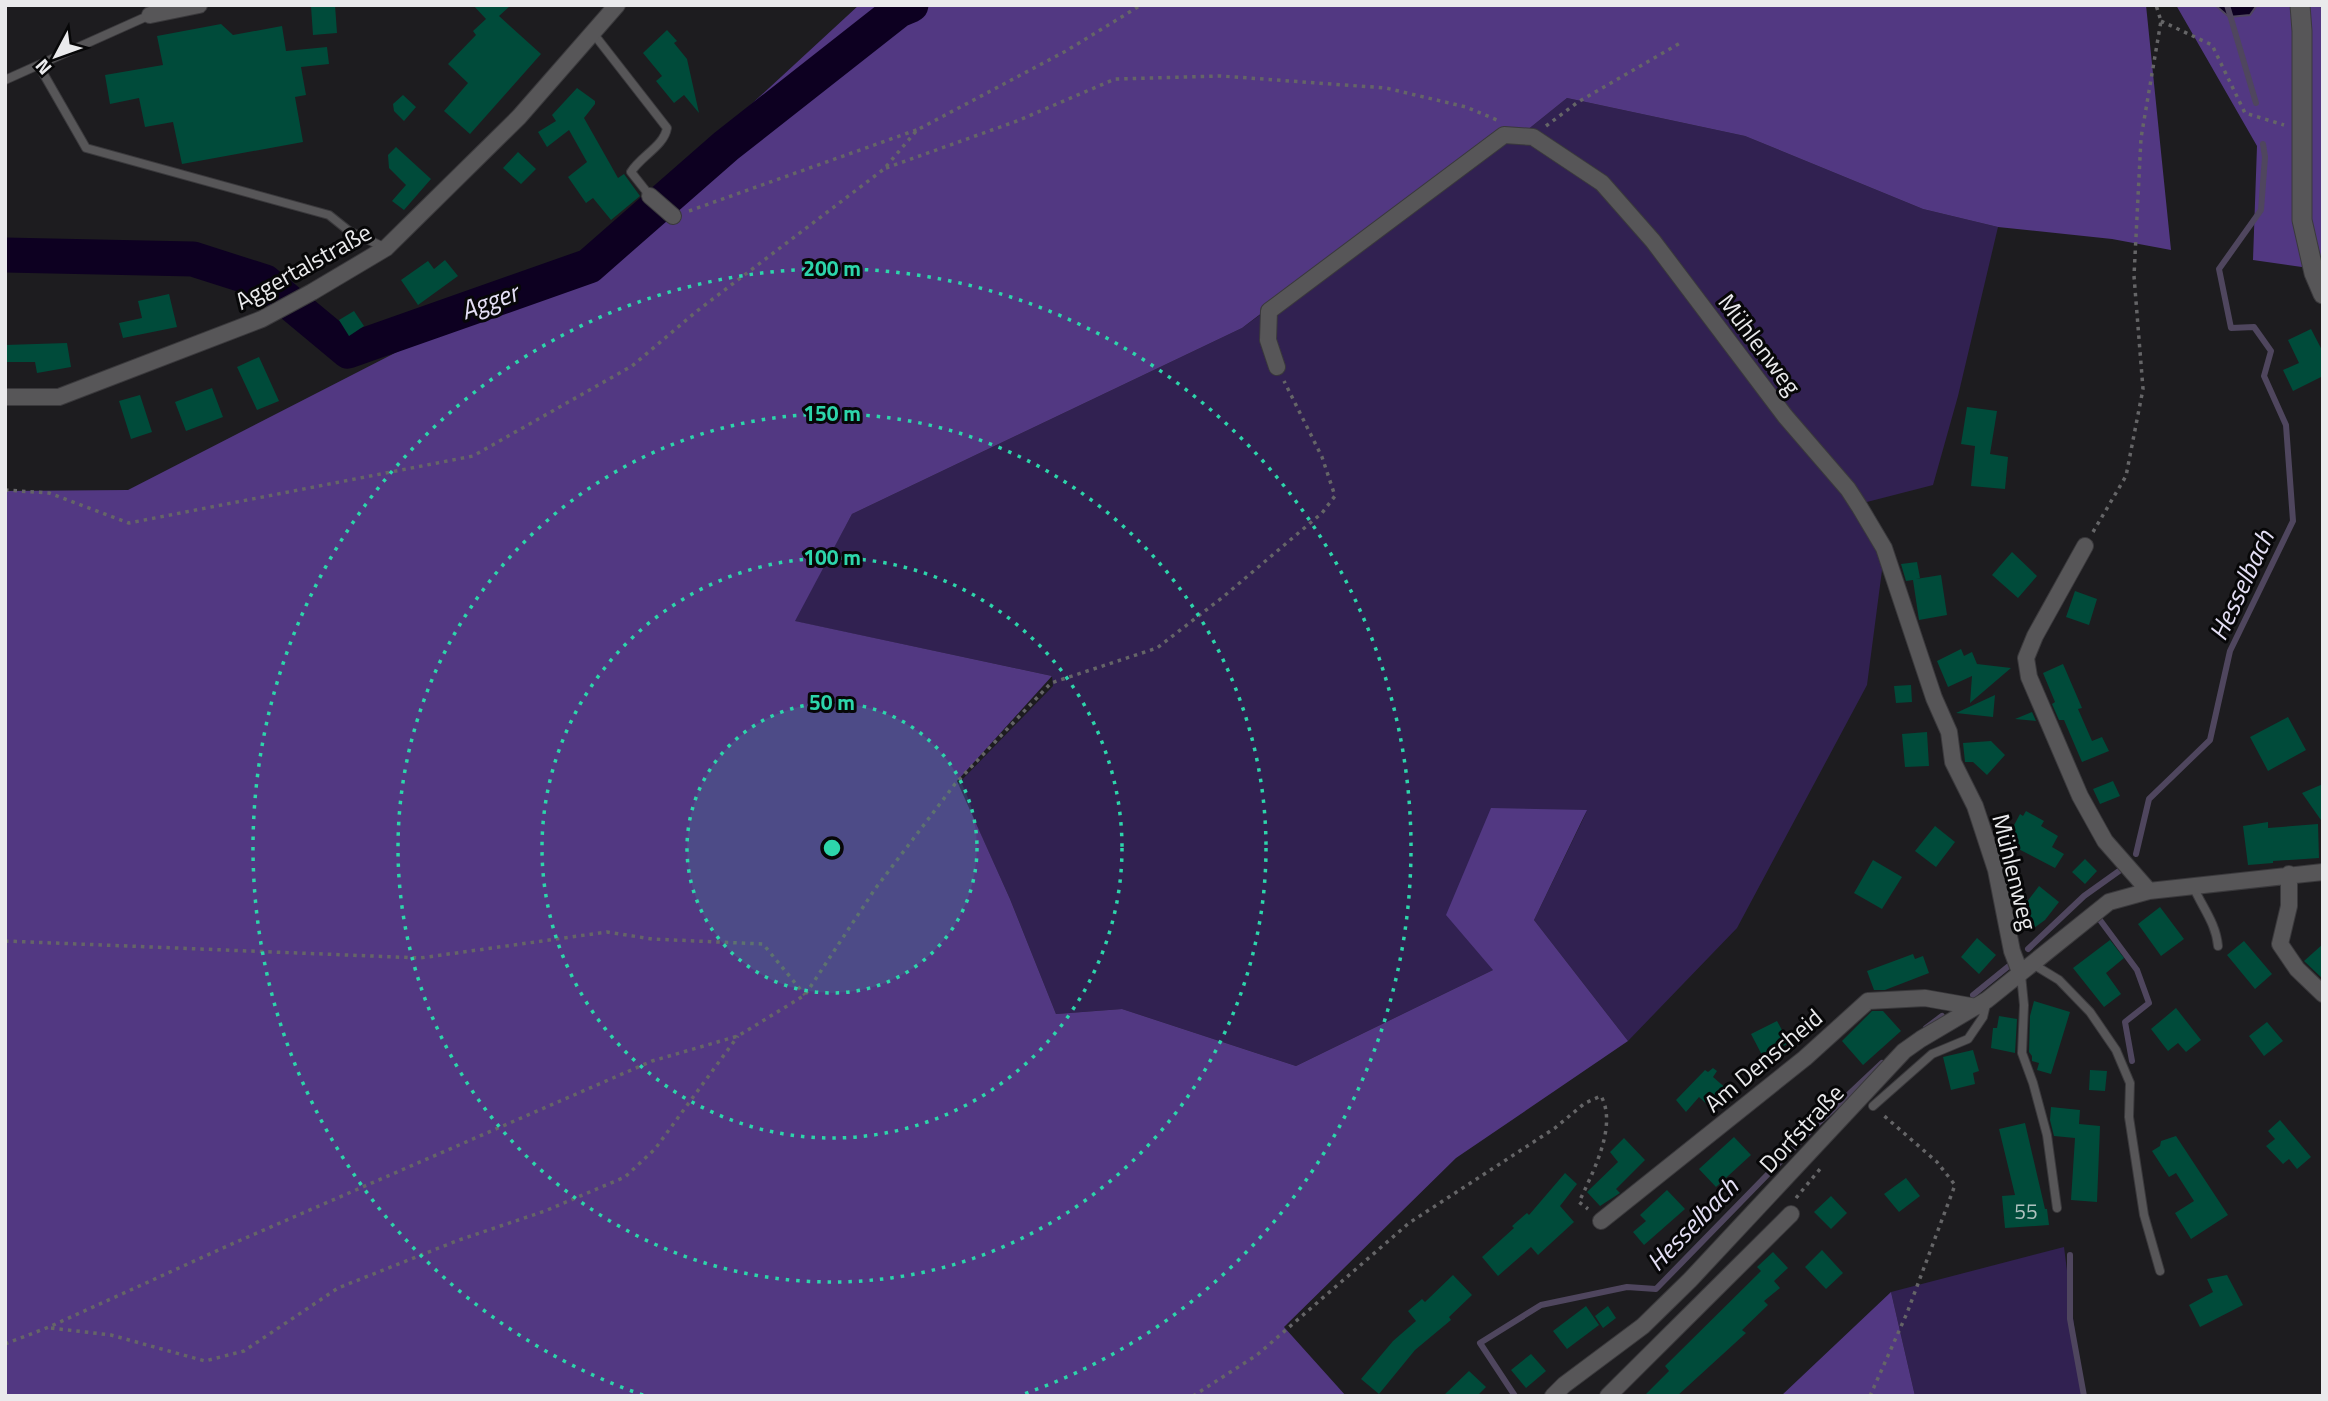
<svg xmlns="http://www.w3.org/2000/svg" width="2328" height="1401" viewBox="0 0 2328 1401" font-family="'Titillium Web',sans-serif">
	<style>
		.green { fill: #312151 }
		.forest { fill: #523882 }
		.water { fill: #0d0021; stroke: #4f465e; stroke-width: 2 }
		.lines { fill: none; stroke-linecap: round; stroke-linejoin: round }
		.stream { stroke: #4f465e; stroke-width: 6 }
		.river { stroke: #0d0021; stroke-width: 35 }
		.building { fill: #004b3a }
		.service-casing { stroke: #3a393c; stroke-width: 10 }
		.minor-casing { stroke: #3a393c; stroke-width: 18 }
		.tertiary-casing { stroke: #3a393c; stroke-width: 21 }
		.path { stroke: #656567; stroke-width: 3.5; stroke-dasharray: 3.5 5; stroke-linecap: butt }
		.service { stroke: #575658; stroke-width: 8 }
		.minor { stroke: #575658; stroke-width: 16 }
		.tertiary { stroke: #575658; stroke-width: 19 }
		.ring { fill: none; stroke: #2dd5ab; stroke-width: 3.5; stroke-dasharray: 3.5 7 }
		.labels { text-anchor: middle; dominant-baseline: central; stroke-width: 6; stroke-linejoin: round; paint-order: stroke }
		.number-label { font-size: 21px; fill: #b0c2c0 }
		.street-label { font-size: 24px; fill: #eaeaec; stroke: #070708 }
		.water-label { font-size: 26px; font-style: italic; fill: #e4dff5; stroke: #070708 }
		.centre { fill: #2dd5ab; stroke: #070708; stroke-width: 3.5 }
		.ring-label { font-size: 21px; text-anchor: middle; font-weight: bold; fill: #2dd5ab; stroke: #070708; stroke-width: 6; stroke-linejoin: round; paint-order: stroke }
	</style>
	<rect width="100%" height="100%" fill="#1d1c1f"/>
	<path class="green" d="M1567,98L1745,136L1923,209L1998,227L1958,396L1933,485L1863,503L1605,182L1526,131Z
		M1505,138L1534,140L1601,185L1846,490L1884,555L1867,685L1737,928L1628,1041L1534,920L1587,811L1493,970L1296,1066L1122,1009L1056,1014L1010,899L958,784L1053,686L1052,676L794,621L852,514L1242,328Z
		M2064,1247L2083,1396H1915L1891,1292Z"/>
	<path class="forest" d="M859,5H2146L2171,250L2112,239L1998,227L1923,209L1745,136L1567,98L1526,131L1459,164L1242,328L852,514L795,621L1052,676L957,781L1010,899L1056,1014L1122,1009L1296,1066L1493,970L1446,915L1491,808L1587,810L1534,920L1628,1041L1456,1158L1284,1327L1346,1396H5V491L128,490L590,253Z
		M2176,5H2323V270L2253,260L2257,146Z
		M1891,1292L1915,1396H1781Z"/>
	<path class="water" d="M2215,5H2257L2250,15L2229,17Z"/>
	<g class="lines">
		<path class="stream" d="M2227,5L2256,103
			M2136,854L2149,799L2210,740L2230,651L2293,521L2286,425L2264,376L2271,351L2254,327L2231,328L2219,269L2261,210L2265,157L2263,144
			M2100,920L2137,970L2149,1003L2125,1022L2132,1061
			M2028,949L2084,896L2119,871
			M1973,995L2010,965
			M1926,1028L1942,1016
			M2070,1255V1319L2084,1396
			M1515,1396L1480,1343L1541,1305L1627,1287L1656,1289L1812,1129L1882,1063"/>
		<path class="river" d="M5,255L193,259L265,282L348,351L589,266L726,146L899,10L911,5"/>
	</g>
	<path class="building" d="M335,5L337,33L313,35L311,6Z
		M473,5H511L499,16L541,54L470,134L444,111L468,83L448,64L476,35L473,31L486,19Z
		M221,24L233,35L282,26L286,51L327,47L329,64L301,67L306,95L295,97L303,142L182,164L173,122L145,127L139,98L110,104L105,75L163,65L157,36Z
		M667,30L677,41L674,43L687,59L699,113L684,95L674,103L656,81L662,76L643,53Z
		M577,88L595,101V104L584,118L618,178L624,174L640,196L611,220L593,198L586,203L568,177L587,162L569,130L547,147L538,132L556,121L552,115Z
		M403,95L416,107L404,121L394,111L393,104Z
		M396,147L431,179L404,210L392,201L406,185L389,168L388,155Z
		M518,152L536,169L521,184L503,168Z
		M445,260L458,276L418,305L401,280L428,261L434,269Z
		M169,294L177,327L123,338L119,323L142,318L138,301Z
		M354,311L364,326L349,336L339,320Z
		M2311,329L2323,352V376L2293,391L2283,370L2299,363L2288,340Z
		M67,343L71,367L37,373L35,362H5V345Z
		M259,357L279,401L257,410L237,367Z
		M212,388L223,417L186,431L175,402Z
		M140,395L152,432L131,439L119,401Z
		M1967,407L1997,411L1990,454L2008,457L2005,489L1971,486L1975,446L1961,444Z
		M2012,552L2037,576L2018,598L1992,575Z
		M1917,562L1920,578L1916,579L1941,575L1947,615L1919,620L1913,580L1906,581L1901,564Z
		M2075,591L2097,599L2089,625L2066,617Z
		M1961,649L1964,656L1972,652L1977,664L2011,668L1970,703L1972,676L1948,687L1937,661Z
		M2063,664L2082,708L2078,709L2092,741L2102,737L2109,751L2082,762L2064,720H2059L2052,704L2055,702L2043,673Z
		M1911,685L1912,702L1896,703L1894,686Z
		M1995,695L1993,717L1956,713Z
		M2032,712L2036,721L2015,719Z
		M2288,717L2306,750L2268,771L2250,737Z
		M1927,732L1929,766L1905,767L1902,734Z
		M1991,741L2005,755L1987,775L1973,762H1965L1963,743Z
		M2113,781L2120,796L2100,804L2093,789Z
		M2323,784V823L2302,793Z
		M2026,811L2044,821L2041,826L2058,836L2052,847L2064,854L2055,868L2005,842L2020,814L2023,816Z
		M2268,822V828L2318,824L2319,858L2273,861V863L2248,865L2243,826Z
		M1935,826L1955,842L1936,867L1915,851Z
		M2085,859L2097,871L2085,884L2072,872Z
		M1873,860L1902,877L1882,909L1854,893Z
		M2039,886L2059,902L2045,920L2034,928L2017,915Z
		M2160,907L2184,939L2161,956L2138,924Z
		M1977,938L1996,955L1979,974L1961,957Z
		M2110,940L2124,958L2106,973L2121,994L2104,1007L2073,968Z
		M2244,941L2272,974L2255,989L2227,955Z
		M2323,944V979L2304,961Z
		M1913,954L1915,959L1923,956L1929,973L1885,990H1874L1867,971Z
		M2034,1001L2070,1012L2051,1074L2037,1070L2039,1063L2032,1061V1056L2029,1052L2030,1016Z
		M2176,1008L2201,1040L2186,1052L2178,1043L2168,1051L2151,1029Z
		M1872,1011H1883L1901,1031L1863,1065L1842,1041Z
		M1999,1016L2017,1019L2015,1053L1991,1048L1993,1028H1997Z
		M1777,1021L1789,1043L1763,1057L1751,1034Z
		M2267,1022L2283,1041L2264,1056L2249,1036Z
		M1973,1050L1979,1071L1973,1073L1975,1084L1951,1090L1943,1057Z
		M1713,1068L1717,1071L1713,1077L1728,1090L1712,1109L1699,1097L1686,1112L1676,1100L1705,1070L1708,1072Z
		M2090,1070L2107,1071L2105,1091L2089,1090Z
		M2051,1107L2080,1110L2079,1124L2100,1126L2097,1202L2071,1200L2075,1138L2054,1136L2050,1120Z
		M2280,1120L2311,1157L2297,1169L2289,1159L2283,1164L2266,1146L2275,1139L2268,1131Z
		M2025,1123L2045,1209H2047L2049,1225L2005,1228L2002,1196L2015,1195L1999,1129Z
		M2176,1136L2228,1215L2191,1239L2175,1213L2194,1201L2176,1173L2169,1177L2152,1151L2160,1146L2161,1141Z
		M1734,1137L1751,1155L1716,1187L1699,1169Z
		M1624,1138L1645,1160L1616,1189L1620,1193L1600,1206L1587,1192L1618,1162L1610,1152Z
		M1565,1173L1577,1184L1560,1206L1574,1222L1538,1255L1531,1247L1498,1276L1482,1257L1514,1228L1512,1226L1527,1213L1529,1215Z
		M1906,1178L1920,1196L1899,1212L1884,1194Z
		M1667,1190L1685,1209L1644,1245L1633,1232L1646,1221L1640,1215Z
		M1831,1196L1847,1213L1831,1229L1814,1212Z
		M1822,1250L1843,1273L1826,1289L1805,1267Z
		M1773,1252L1788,1268L1774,1281L1780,1288L1764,1301L1768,1305L1742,1330L1746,1333L1677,1396H1644L1669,1371L1665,1366L1761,1271L1757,1267Z
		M1453,1275L1472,1295L1449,1317L1451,1320L1415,1350L1379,1394L1361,1379L1393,1341L1416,1321L1408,1311L1422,1299L1425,1302Z
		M2227,1275L2243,1305L2200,1327L2189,1305L2213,1292L2207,1279Z
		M1586,1306L1599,1325L1567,1349L1553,1331Z
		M1608,1306L1616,1318L1603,1328L1595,1316Z
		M1531,1354L1546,1371L1526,1388L1511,1370Z
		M1469,1371L1486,1387L1477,1396H1443Z"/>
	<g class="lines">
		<defs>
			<path id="service" d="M593,33L667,128C664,146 641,156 631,172L650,196
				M39,66L86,148L329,215L349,231L386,248
				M5,80L150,15
				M2193,886C2202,907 2216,923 2218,946
				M2031,963L2059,980L2090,1012L2116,1050L2130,1083L2129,1117L2144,1215L2160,1271
				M2021,975L2024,1005L2022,1053L2033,1083L2047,1135L2057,1208
				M1873,1106L1932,1054L1968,1039L1983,1017L1987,1000"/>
			<path id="minor" d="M150,15L199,5
				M650,196L673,216
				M1277,367L1268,340L1269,311L1504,135L1533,137L1602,183L1653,241L1785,416L1848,489L1859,506L1884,548L1934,698L1949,732L1953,762L1975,806L1996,870L2012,951L2020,972
				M5,397H59L262,319L312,292L386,248L519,117L617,5
				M2085,546L2035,636L2026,658L2029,677L2080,796L2105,841L2149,891
				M2289,874V906L2280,944L2297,969L2323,994
				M1601,1221L1805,1058L1868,1001L1925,998L1976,1007
				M1553,1396L1564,1385L1643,1326L1690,1280L1904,1051L1921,1039L1987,1000L2109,902L2149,891L2323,872
				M1608,1396L1791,1214"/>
			<path id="tertiary" d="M2300,5L2302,31V220L2314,273L2323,294"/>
		</defs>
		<use href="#service" class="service-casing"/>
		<use href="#minor" class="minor-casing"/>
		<use href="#tertiary" class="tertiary-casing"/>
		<path class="path" d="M2161,21L2212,45L2245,113L2284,125
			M1546,126L1578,102L1680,43
			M886,168L1017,121L1115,79L1221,76L1386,88L1466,107L1497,120
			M689,211L919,129
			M5,490L49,493L129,523L473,456L632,366L697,311L884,169L917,130L1066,51L1141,5
			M2093,532L2126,476L2143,389L2134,276L2141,138L2161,21L2156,5
			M5,941L420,958L607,932L652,939L763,944L805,995
			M1796,1198L1820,1169
			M51,1328L111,1335L205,1361L244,1351L338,1288L459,1240L545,1211L625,1177L655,1149L738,1036
			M5,1344L49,1327L234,1243L652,1061L738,1036L805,995L875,889L955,784L1051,683L1157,648L1223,597L1322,513L1335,496L1322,457L1284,381
			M1193,1396L1257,1355L1409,1223L1555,1128L1585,1103L1601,1096C1618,1126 1592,1174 1579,1202L1588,1209
			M1870,1396L1907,1313L1955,1185L1937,1162L1882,1114"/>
		<use href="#service" class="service"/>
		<use href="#minor" class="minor"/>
		<use href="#tertiary" class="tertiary"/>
	</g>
	<circle cx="832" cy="848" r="145" fill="#2dd5ab" fill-opacity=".12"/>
	<g class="ring">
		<circle cx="832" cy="848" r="145"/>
		<circle cx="832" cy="848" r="290"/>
		<circle cx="832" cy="848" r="434"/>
		<path d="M643 1395A579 579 0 1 1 1021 1395"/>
	</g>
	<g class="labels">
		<g class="number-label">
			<text x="2026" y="1211">55</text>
		</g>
		<g class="street-label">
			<text transform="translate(303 266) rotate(-29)">Aggertalstraße</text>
			<text transform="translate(1760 344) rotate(53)">Mühlenweg</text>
			<text transform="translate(2015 872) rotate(76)">Mühlenweg</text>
			<text transform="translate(1763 1060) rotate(-40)">Am Denscheid</text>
			<text transform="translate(1801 1128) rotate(-47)">Dorfstraße</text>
		</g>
		<g class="water-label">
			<text transform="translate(489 301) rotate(-20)">Agger</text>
			<text transform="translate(2241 585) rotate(-65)">Hesselbach</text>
			<text transform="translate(1692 1224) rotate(-46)">Hesselbach</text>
		</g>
	</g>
	<circle cx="832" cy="848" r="10" class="centre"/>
	<g class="ring-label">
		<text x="832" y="276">200 m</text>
		<text x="832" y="421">150 m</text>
		<text x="832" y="565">100 m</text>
		<text x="832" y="710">50 m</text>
	</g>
	<rect width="2328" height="1401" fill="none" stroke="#eaeaec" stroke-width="14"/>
	<g transform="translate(56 56) rotate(229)" stroke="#070708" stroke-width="5" paint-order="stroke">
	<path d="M0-5L12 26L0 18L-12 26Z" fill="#eaeaec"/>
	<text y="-10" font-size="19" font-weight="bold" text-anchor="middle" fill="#eaeaec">N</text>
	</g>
</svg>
